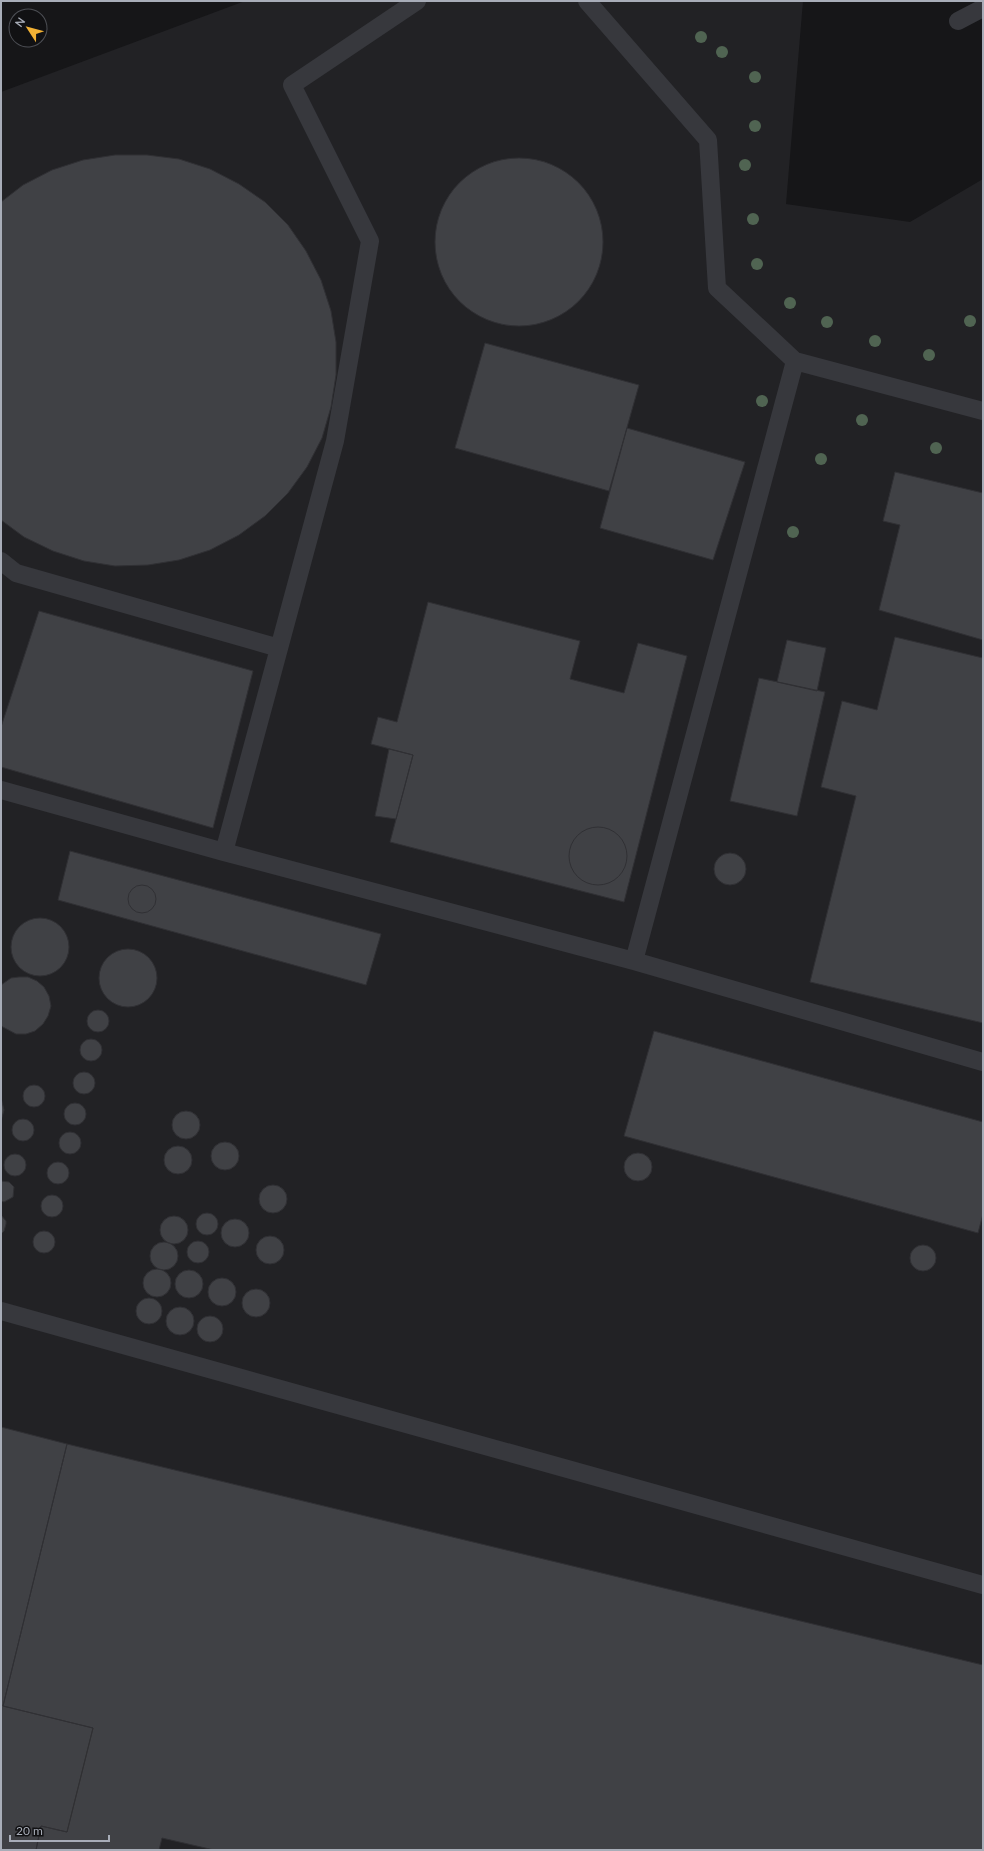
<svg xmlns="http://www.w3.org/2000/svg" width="984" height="1851" viewBox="0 0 984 1851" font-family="Lato,sans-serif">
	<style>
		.built { fill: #222225 }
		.building { fill: #404145; stroke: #303034 }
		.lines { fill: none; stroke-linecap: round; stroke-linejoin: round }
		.lane { stroke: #37383d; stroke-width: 18 }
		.tree { fill: #506452 }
	</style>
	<rect width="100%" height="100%" fill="#161618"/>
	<path class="built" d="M245,1H803L786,204L910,222L983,179V1850H1V92Z"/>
	<path class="building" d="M115,155H147L179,159L210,169L239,184L265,202L288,225L306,251L321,280L331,311L336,342V375L331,407L322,438L307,467L288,493L265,516L239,535L210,550L179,560L148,565L115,566L84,561L53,551L24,537L1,520V202L23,185L52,170L83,160Z
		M435 242a84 84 0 1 1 168 0a84 84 0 1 1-168 0Z
		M485,343L639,385L609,491L455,448Z
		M627,428L745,462L713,560L600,528Z
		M895,472L983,493V640L879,610L900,525L883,521Z
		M428,602L580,641L570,679L624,693L638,643L687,656L624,902L390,842L413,755L371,744L378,717L397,722Z
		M39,611L253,671L213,828L1,767V727Z
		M895,637L983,658V1023L810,982L856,796L821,787L842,701L877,710Z
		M787,640L826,648L817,691L777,682Z
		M759,678L825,692L797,816L730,801Z
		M389,749L413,755L396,819L375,816Z
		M569 856a29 29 0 1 1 58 0a29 29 0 1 1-58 0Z
		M70,851L381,934L366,985L58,900Z
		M714 869a16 16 0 1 1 32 0a16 16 0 1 1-32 0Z
		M128 899a14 14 0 1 1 28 0a14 14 0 1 1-28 0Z
		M11 947a29 29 0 1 1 58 0a29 29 0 1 1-58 0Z
		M99 978a29 29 0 1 1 58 0a29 29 0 1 1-58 0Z
		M19,977H28L37,981L44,987L49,996L51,1006L48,1016L43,1024L35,1031L26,1034H16L1,1026V985L11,978Z
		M87 1021a11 11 0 1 1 22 0a11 11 0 1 1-22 0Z
		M654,1031L983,1122V1214L978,1233L624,1136Z
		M80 1050a11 11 0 1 1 22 0a11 11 0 1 1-22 0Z
		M73 1083a11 11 0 1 1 22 0a11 11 0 1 1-22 0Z
		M23 1096a11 11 0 1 1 22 0a11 11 0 1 1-22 0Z
		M1,1098L4,1110L1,1121Z
		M64 1114a11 11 0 1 1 22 0a11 11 0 1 1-22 0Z
		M172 1125a14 14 0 1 1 28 0a14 14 0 1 1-28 0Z
		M12 1130a11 11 0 1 1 22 0a11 11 0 1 1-22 0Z
		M59 1143a11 11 0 1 1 22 0a11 11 0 1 1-22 0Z
		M211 1156a14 14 0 1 1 28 0a14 14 0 1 1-28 0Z
		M164 1160a14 14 0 1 1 28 0a14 14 0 1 1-28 0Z
		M624 1167a14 14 0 1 1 28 0a14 14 0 1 1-28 0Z
		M4 1165a11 11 0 1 1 22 0a11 11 0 1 1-22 0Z
		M47 1173a11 11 0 1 1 22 0a11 11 0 1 1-22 0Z
		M1,1181L9,1182L14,1187L13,1197L4,1202L1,1201Z
		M259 1199a14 14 0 1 1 28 0a14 14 0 1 1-28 0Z
		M41 1206a11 11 0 1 1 22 0a11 11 0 1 1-22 0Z
		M196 1224a11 11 0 1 1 22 0a11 11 0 1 1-22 0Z
		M1,1215L6,1221V1224L4,1231L1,1234Z
		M160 1230a14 14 0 1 1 28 0a14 14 0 1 1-28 0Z
		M221 1233a14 14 0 1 1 28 0a14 14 0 1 1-28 0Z
		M33 1242a11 11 0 1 1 22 0a11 11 0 1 1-22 0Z
		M256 1250a14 14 0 1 1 28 0a14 14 0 1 1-28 0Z
		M187 1252a11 11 0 1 1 22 0a11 11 0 1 1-22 0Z
		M150 1256a14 14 0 1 1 28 0a14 14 0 1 1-28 0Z
		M910 1258a13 13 0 1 1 26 0a13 13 0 1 1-26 0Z
		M143 1283a14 14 0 1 1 28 0a14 14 0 1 1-28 0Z
		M175 1284a14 14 0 1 1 28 0a14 14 0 1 1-28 0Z
		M208 1292a14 14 0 1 1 28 0a14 14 0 1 1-28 0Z
		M242 1303a14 14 0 1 1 28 0a14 14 0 1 1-28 0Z
		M136 1311a13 13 0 1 1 26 0a13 13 0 1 1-26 0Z
		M166 1321a14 14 0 1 1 28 0a14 14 0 1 1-28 0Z
		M197 1329a13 13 0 1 1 26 0a13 13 0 1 1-26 0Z
		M1,1427L67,1444L3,1706L93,1728L67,1832L41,1826L36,1850H1Z
		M67,1444L983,1665V1850H214L162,1838L159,1850H36L41,1826L67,1832L93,1728L3,1706Z"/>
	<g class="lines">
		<path class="lane" d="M587,1L708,140L717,288L795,361
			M958,21L983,8
			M1,561L16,573L279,648
			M1,790L224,852L634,961L983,1062
			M224,852L335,441L370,241L292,85L417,1
			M634,961L795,361L983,411
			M1,1311L983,1585"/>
	</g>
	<g class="tree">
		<circle cx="701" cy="37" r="6"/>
		<circle cx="722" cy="52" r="6"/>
		<circle cx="755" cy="77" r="6"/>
		<circle cx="755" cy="126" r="6"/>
		<circle cx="745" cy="165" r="6"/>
		<circle cx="753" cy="219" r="6"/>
		<circle cx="757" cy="264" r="6"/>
		<circle cx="790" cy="303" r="6"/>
		<circle cx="970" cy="321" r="6"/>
		<circle cx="827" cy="322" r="6"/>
		<circle cx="875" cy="341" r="6"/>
		<circle cx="929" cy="355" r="6"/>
		<circle cx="762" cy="401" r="6"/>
		<circle cx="862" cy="420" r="6"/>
		<circle cx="936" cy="448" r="6"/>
		<circle cx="821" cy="459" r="6"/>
		<circle cx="793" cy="532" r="6"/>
	</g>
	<rect width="984" height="1851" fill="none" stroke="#a8adb8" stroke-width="4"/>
	<g transform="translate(28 28) rotate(306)"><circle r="19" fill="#111113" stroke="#4d4f55"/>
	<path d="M0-3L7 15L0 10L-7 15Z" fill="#f2b134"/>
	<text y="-6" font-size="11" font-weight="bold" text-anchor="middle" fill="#a8adb8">N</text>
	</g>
	<path d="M10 1835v6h99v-6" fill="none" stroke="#a8adb8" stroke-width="2"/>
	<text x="16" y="1835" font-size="12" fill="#a8adb8" stroke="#111113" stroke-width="3" paint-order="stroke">20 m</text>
</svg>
